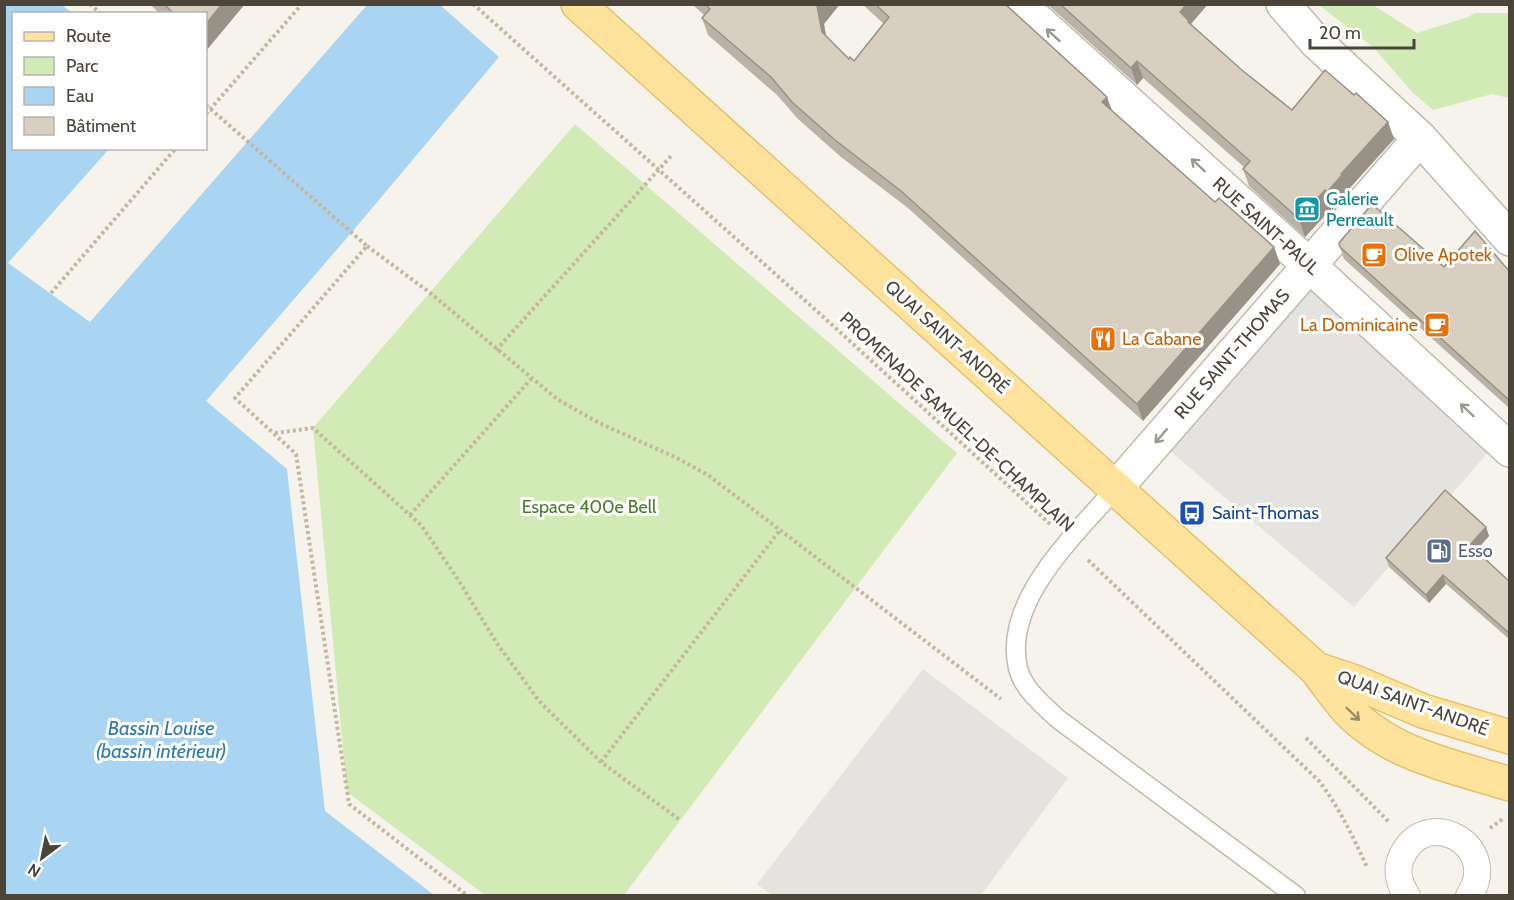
<svg xmlns="http://www.w3.org/2000/svg" width="1514" height="900" viewBox="0 0 1514 900" font-family="Cabin,sans-serif">
	<style>
		.green { fill: #d2eab5 }
		.parking { fill: #e5e3e0 }
		.water { fill: #a9d4f2 }
		.lines { fill: none; stroke-linecap: round; stroke-linejoin: round }
		.service-casing { stroke: #c2bbae; stroke-width: 21 }
		.pedestrian-casing { stroke: #c2bbae; stroke-width: 28 }
		.minor-casing { stroke: #c2bbae; stroke-width: 36 }
		.primary-casing { stroke: #e6c16a; stroke-width: 36 }
		.path { stroke: #c4b79f; stroke-width: 4; stroke-dasharray: 3 3; stroke-linecap: butt }
		.service { stroke: #fff; stroke-width: 18 }
		.pedestrian { stroke: #fff; stroke-width: 26 }
		.minor { stroke: #fff; stroke-width: 33 }
		.primary { stroke: #ffe39c; stroke-width: 33 }
		.wall { fill: #bab2a6 }
		.shaded-wall { fill: #979187 }
		.building { fill: #d8cfc1; stroke: #979187; stroke-width: 1.5 }
		.oneway { stroke: #9c9892 }
		.oneway2 { stroke: #9c8c66 }
		.labels { text-anchor: middle; dominant-baseline: central; stroke-width: 6; stroke-linejoin: round; paint-order: stroke }
		.culture-label { font-size: 18px; fill: #0d838f; stroke: #fff; text-anchor: start }
		.street-label { font-size: 18px; fill: #4b4439; stroke: #fff }
		.food-label { font-size: 18px; fill: #c56008; stroke: #fff; text-anchor: start }
		.park-label { font-size: 18px; fill: #4a7f2a; stroke: #fff }
		.transit-label { font-size: 18px; fill: #164399; stroke: #fff; text-anchor: start }
		.service-label { font-size: 18px; fill: #4e5e75; stroke: #fff; text-anchor: start }
		.water-label { font-size: 20px; font-style: italic; fill: #2e7ab2; stroke: #fff }
	</style>
	<rect width="100%" height="100%" fill="#f6f3ec"/>
	<path class="green" d="M1319,5H1373L1417,33L1468,17L1475,13H1509V98L1492,94L1433,110L1413,93L1373,47Z
		M575,124L957,453L624,895H485L347,792L313,428Z"/>
	<path class="parking" d="M1312,285L1491,449L1354,607L1170,451Z
		M923,669L1068,778L981,895H772L757,884Z"/>
	<path class="water" d="M5,4L62,5L72,13L14,14V148L109,149L8,263L90,322L367,5H440L499,57L352,232L206,401L287,469L325,811L434,895H5Z"/>
	<g class="lines">
		<defs>
			<path id="service" d="M1116,488C1076,534 1002,601 1018,668C1023,689 1043,705 1058,719L1296,896"/>
			<path id="pedestrian" d="M1407,896C1399,883 1395,870 1402,856C1426,804 1502,846 1469,896"/>
			<path id="minor" d="M1019,4L1309,265L1510,450
				M1283,4L1316,42L1420,138L1510,239
				M1116,488L1420,138"/>
			<path id="primary" d="M578,4L1316,669C1326,682 1336,697 1347,709C1390,755 1452,766 1510,784
				M1316,669L1355,682L1423,711L1510,737"/>
		</defs>
		<use href="#service" class="service-casing"/>
		<use href="#pedestrian" class="pedestrian-casing"/>
		<use href="#minor" class="minor-casing"/>
		<use href="#primary" class="primary-casing"/>
		<path class="path" d="M90,4L101,14
			M473,4L818,312L1050,524
			M206,105L367,246L235,398L296,454L349,804L468,896
			M206,114L302,4
			M367,246L429,292L557,399L599,423L675,457L708,475L1001,699
			M51,293L176,148
			M496,350L671,156
			M275,433L313,428L421,525L459,581L496,642L539,701L601,762L680,820
			M410,515L531,379
			M1088,560L1319,781C1339,807 1353,837 1367,867
			M1306,738L1390,823
			M601,762L781,529
			M1490,828L1504,818"/>
		<use href="#service" class="service"/>
		<use href="#pedestrian" class="pedestrian"/>
		<use href="#minor" class="minor"/>
		<use href="#primary" class="primary"/>
	</g>
	<path class="wall" d="M150,4H245L206,14H160Z
		M692,4H840L824,24L826,36L849,59L854,61L884,24L862,4H1005L1107,97L1112,111L1215,202L1274,247L1280,264L1143,421L908,208L841,157L798,119L777,95L708,35L702,18L704,15Z
		M1047,4H1208L1191,24L1243,71L1292,110L1354,95L1388,122L1394,139L1348,190V192L1332,210V208L1305,237L1249,186L1243,169L1244,167L1143,78L1137,85Z
		M1340,247L1444,267L1509,271V408L1344,259Z
		M1486,527L1489,536L1476,550L1509,581V639L1446,584L1429,603L1389,567L1386,558Z"/>
	<path class="shaded-wall" d="M222,4H245L206,51V24Z
		M819,4H840L824,24L828,49L822,32L817,6Z
		M1187,4H1208L1190,25L1180,12Z
		M1137,61L1143,78L1137,85L1131,68Z
		M1107,97L1113,114L1102,102Z
		M1388,122L1394,139L1348,190V192L1332,210V208L1305,237L1299,219Z
		M1274,247L1280,264L1143,421L1137,404Z
		M1486,527L1489,536L1473,554L1470,545Z
		M1443,575L1446,584L1429,603L1426,595Z"/>
	<path class="building" d="M164,4H222L206,24V14H174Z
		M705,4H819L817,6L822,32L849,59L850,57L854,61L889,17L875,4H1005L1107,97L1102,102L1215,202L1219,198L1274,247L1137,404L901,191L835,140L792,102L771,77L702,18L710,9Z
		M1060,4H1187L1180,12L1189,21L1188,22L1243,71L1292,110L1325,70L1354,95L1356,93L1388,122L1341,174L1342,175L1326,193L1325,190L1299,219L1243,169L1250,161L1137,61L1131,68Z
		M1372,204L1444,267L1475,231L1509,271V400L1340,247L1339,243Z
		M1445,490L1486,527L1470,545L1509,581V633L1443,575L1426,595L1386,558Z"/>
	<defs><path id="oneway-shaft" d="M-6 0H5M1.5-3L5.5 0L1.5 3" fill="none" stroke-width="1.6" stroke-linecap="round" stroke-linejoin="round" transform="scale(1.5)"/></defs>
	<g class="oneway">
		<use href="#oneway-shaft" transform="translate(1053 35) rotate(-138)"/>
		<use href="#oneway-shaft" transform="translate(1198 165) rotate(-138)"/>
		<use href="#oneway-shaft" transform="translate(1467 410) rotate(-137)"/>
		<use href="#oneway-shaft" transform="translate(1161 436) rotate(130)"/>
	</g>
	<use class="oneway2" href="#oneway-shaft" transform="translate(1353 714) rotate(44)"/>
	<defs>
		<symbol id="museum-square" viewBox="-11 -11 22 22"><rect x="-9" y="-9" width="18" height="18" rx="4" fill="#0f9aa8" stroke="#fff"/><path d="M0-6L6-3V-2H-6V-3ZM-5-1h2V3h-2ZM-1-1h2V3h-2ZM3-1h2V3H3ZM-6 4H6V6H-6Z" fill="#fff"/></symbol>
		<symbol id="cafe-square" viewBox="-11 -11 22 22"><rect x="-9" y="-9" width="18" height="18" rx="4" fill="#e8710a" stroke="#fff"/><path d="M-5.5-4.5H6V0H3Q3 3.5 0 3.5H-2.5Q-5.5 3.5-5.5 0ZM3-3.2v2h1.7v-2ZM-6 4.5H4V6H-6Z" fill="#fff"/></symbol>
		<symbol id="restaurant-square" viewBox="-11 -11 22 22"><rect x="-9" y="-9" width="18" height="18" rx="4" fill="#e8710a" stroke="#fff"/><path d="M-5-6h1v4h1v-4h1v4h1v-4h1v5L-1.5 .5V6h-2V.5L-5-1ZM5-6V6H3V1.5H1.5Q1.5-4 5-6Z" fill="#fff"/></symbol>
		<symbol id="bus-square" viewBox="-11 -11 22 22"><rect x="-9" y="-9" width="18" height="18" rx="4" fill="#1a4fb4" stroke="#fff"/><path d="M-5-6H5V4H4V6H2V4H-2V6H-4V4H-5ZM-3.5-4V0h7V-4ZM-3.5 1.2v1.5H-2V1.2ZM2 1.2v1.5H3.5V1.2Z" fill="#fff"/></symbol>
		<symbol id="fuel-square" viewBox="-11 -11 22 22"><rect x="-9" y="-9" width="18" height="18" rx="4" fill="#5c6f8a" stroke="#fff"/><path d="M-5.5-6h7V0h2V4h1.3V-2.5L3-4.5l.8-.8L6-3V5H2.5V1h-1V6h-7ZM-4.2-4.7v3.2H.2V-4.7Z" fill="#fff"/></symbol>
	</defs>
	<g fill-rule="evenodd">
		<use href="#museum-square" x="1292" y="194" width="30" height="30"/>
		<use href="#cafe-square" x="1359" y="240" width="30" height="30"/>
		<use href="#cafe-square" x="1422" y="310" width="30" height="30"/>
		<use href="#restaurant-square" x="1088" y="324" width="30" height="30"/>
		<use href="#bus-square" x="1177" y="498" width="30" height="30"/>
		<use href="#fuel-square" x="1424" y="536" width="30" height="30"/>
	</g>
	<g class="labels">
		<g class="culture-label">
			<text x="1326" y="199">Galerie<tspan x="1326" dy="21">Perreault</tspan></text>
		</g>
		<g class="street-label">
			<text transform="translate(1266 226) rotate(42)">RUE SAINT-PAUL</text>
			<text transform="translate(947 337) rotate(42)">QUAI SAINT-ANDRÉ</text>
			<text transform="translate(1232 354) rotate(-49)">RUE SAINT-THOMAS</text>
			<text transform="translate(957 422) rotate(43)">PROMENADE SAMUEL-DE-CHAMPLAIN</text>
			<text transform="translate(1413 703) rotate(20)">QUAI SAINT-ANDRÉ</text>
		</g>
		<g class="food-label">
			<text x="1394" y="255">Olive Apotek</text>
			<text x="1418" y="325" text-anchor="end">La Dominicaine</text>
			<text x="1122" y="339">La Cabane</text>
		</g>
		<g class="park-label">
			<text x="589" y="507">Espace 400e Bell</text>
		</g>
		<g class="transit-label">
			<text x="1212" y="513">Saint-Thomas</text>
		</g>
		<g class="service-label">
			<text x="1458" y="551">Esso</text>
		</g>
		<g class="water-label">
			<text x="161" y="728">Bassin Louise<tspan x="161" dy="23">(bassin intérieur)</tspan></text>
		</g>
	</g>
	<rect width="1514" height="900" fill="none" stroke="#4b4439" stroke-width="12"/>
	<rect x="12" y="12" width="195" height="138" fill="#ffffff" stroke="#b7b4b0" stroke-width="1.5"/>
	<rect x="24" y="32" width="30" height="9" fill="#ffe39c" stroke="#b7b4b0" stroke-width="1.5"/>
	<text x="66" y="42" font-size="18" fill="#4b4439">Route</text>
	<rect x="24" y="57" width="30" height="18" fill="#d2eab5" stroke="#b7b4b0" stroke-width="1.5"/>
	<text x="66" y="72" font-size="18" fill="#4b4439">Parc</text>
	<rect x="24" y="87" width="30" height="18" fill="#a9d4f2" stroke="#b7b4b0" stroke-width="1.5"/>
	<text x="66" y="102" font-size="18" fill="#4b4439">Eau</text>
	<rect x="24" y="117" width="30" height="18" fill="#d8cfc1" stroke="#b7b4b0" stroke-width="1.5"/>
	<text x="66" y="132" font-size="18" fill="#4b4439">Bâtiment</text>
	<g transform="translate(42 858) rotate(212)" stroke="#ffffff" stroke-width="4.5" paint-order="stroke">
	<path d="M0-4.5L10 22L0 15L-10 22Z" fill="#4b4439"/>
	<text y="-9" font-size="16" font-weight="bold" text-anchor="middle" fill="#4b4439">N</text>
	</g>
	<path d="M1310 39v9h104v-9" fill="none" stroke="#4b4439" stroke-width="3"/>
	<text x="1319" y="39" font-size="18" fill="#4b4439" stroke="#ffffff" stroke-width="4.5" paint-order="stroke">20 m</text>
</svg>
